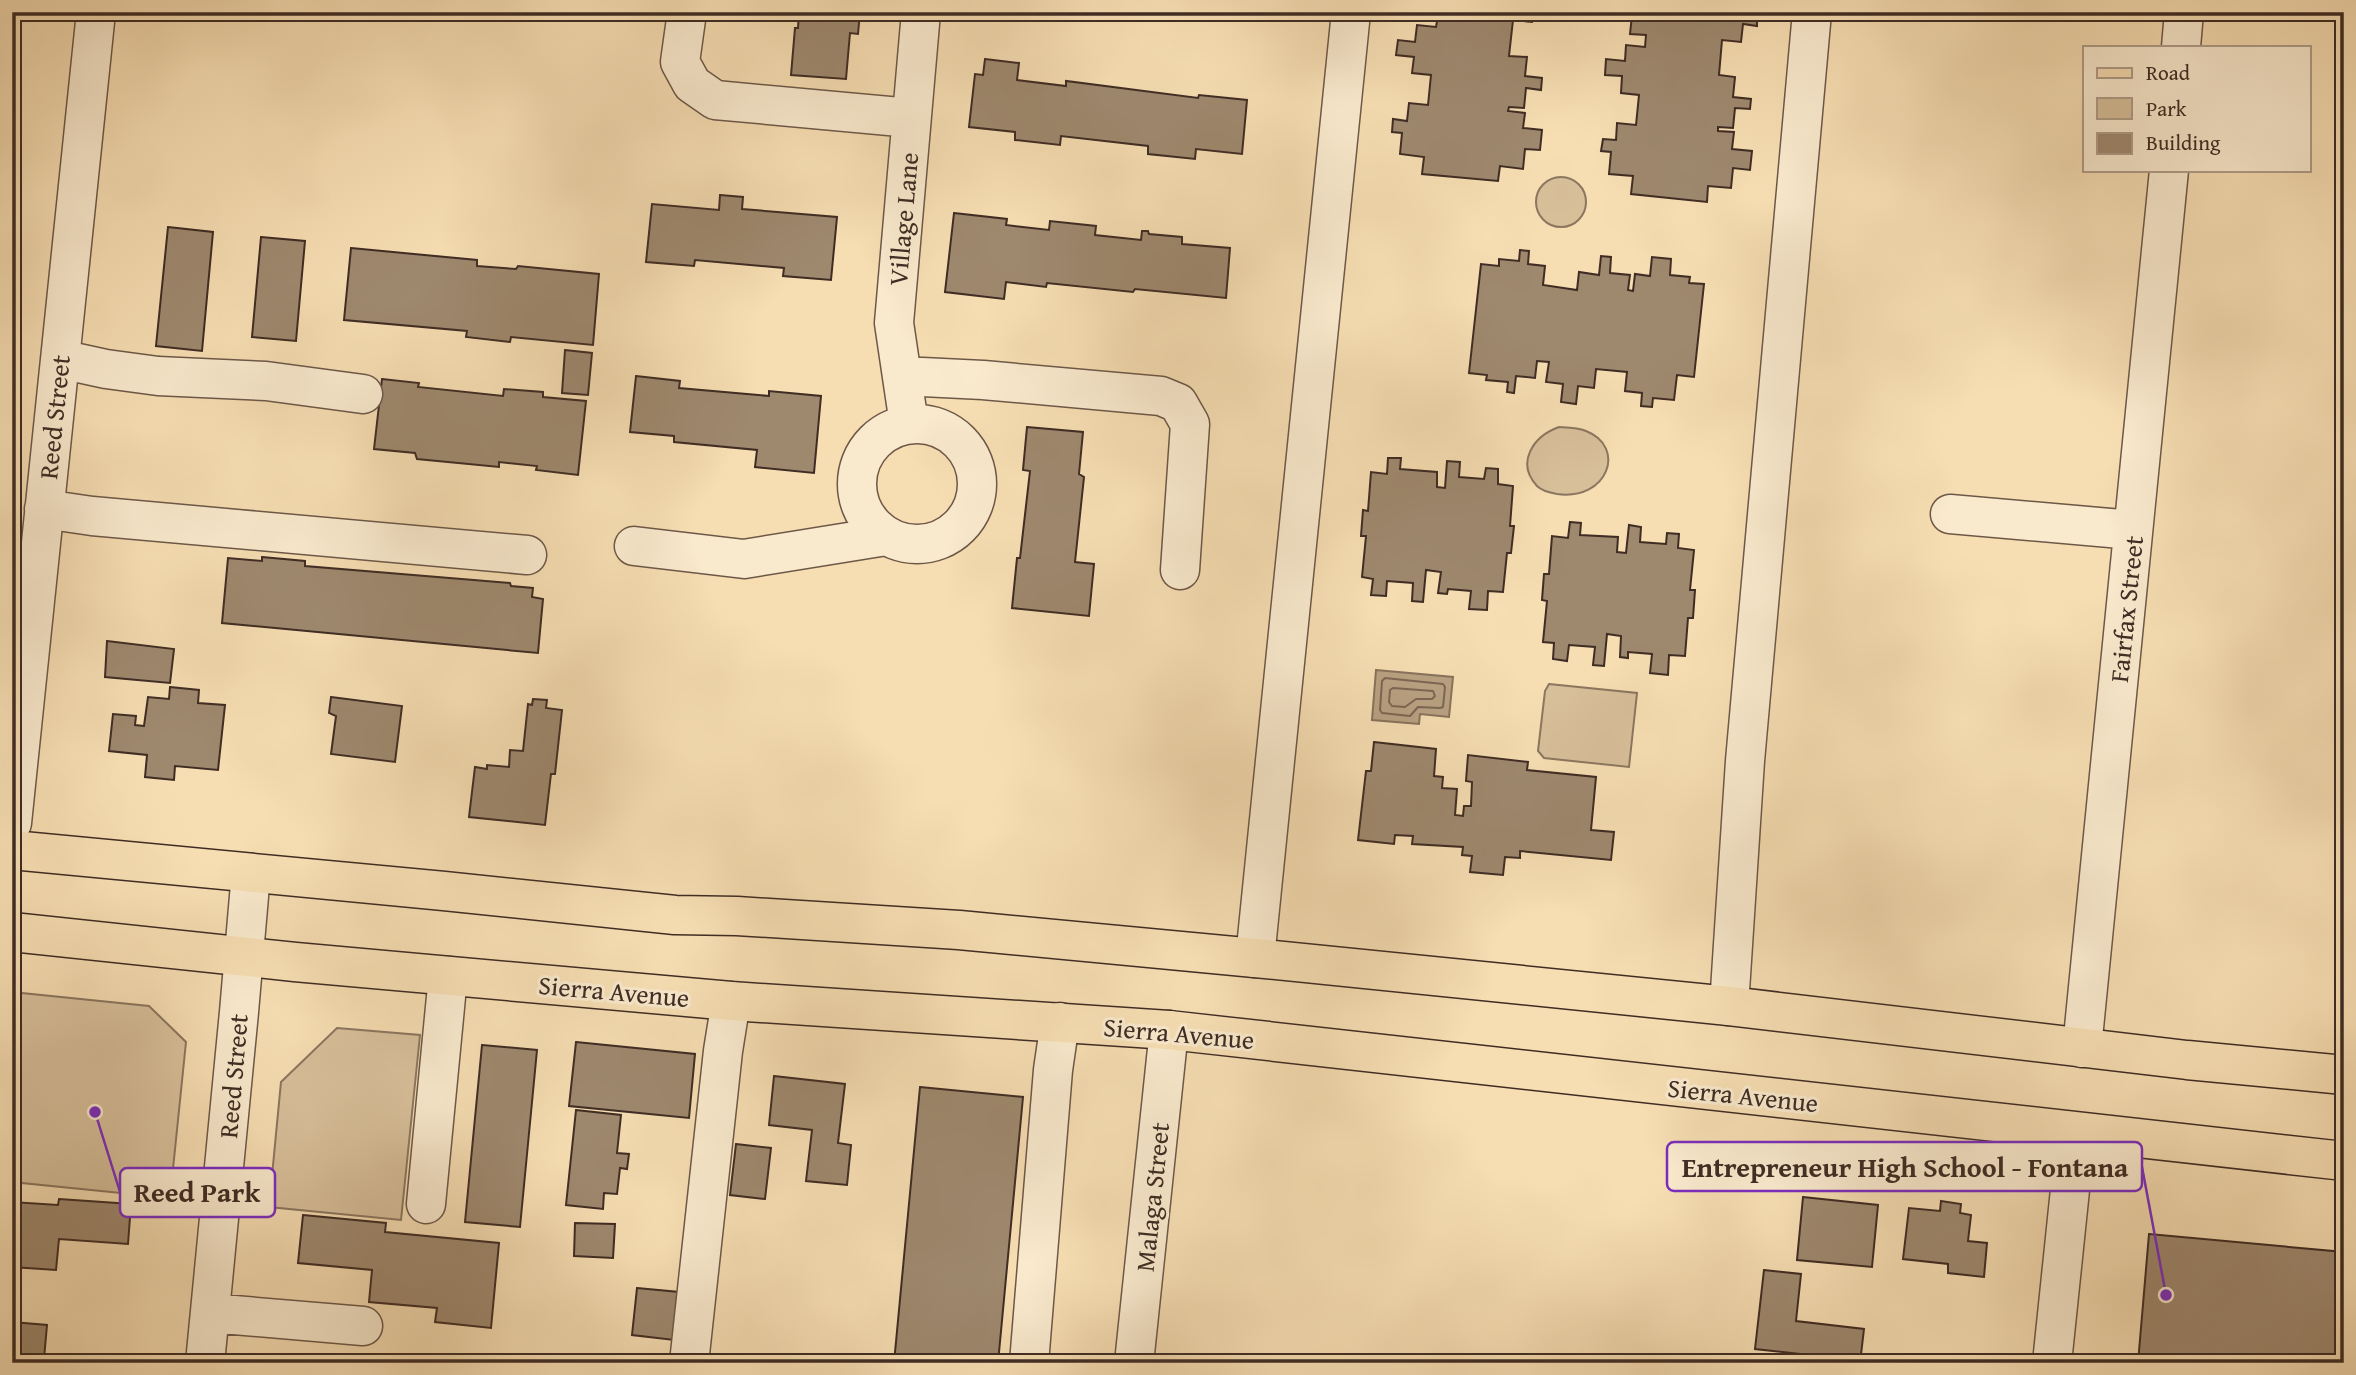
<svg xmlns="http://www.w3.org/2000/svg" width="2356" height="1375" viewBox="0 0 2356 1375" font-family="'Gentium Book Plus',serif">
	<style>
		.green { fill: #d7bf9a; stroke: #8b765f; stroke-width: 2 }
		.water { fill: #b8a182; stroke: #88725c; stroke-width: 2 }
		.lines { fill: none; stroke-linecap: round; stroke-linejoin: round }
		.shore { stroke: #7c6653; stroke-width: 2 }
		.building { fill: #9e886e; stroke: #3f2c24; stroke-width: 2 }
		.minor-casing { stroke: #6d5848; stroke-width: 41 }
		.major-casing { stroke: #3f2c24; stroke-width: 41 }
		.minor { stroke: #f9e9cd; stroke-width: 38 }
		.major { stroke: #f6ddb2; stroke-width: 38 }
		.labels { text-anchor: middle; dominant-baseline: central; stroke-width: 6; stroke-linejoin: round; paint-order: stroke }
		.street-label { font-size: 26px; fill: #3f2c24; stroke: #f9e9cd }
		.leader { fill: none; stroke: #7b2cbf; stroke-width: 2.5 }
		.callout-dot { fill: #7b2cbf; stroke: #f9e9cd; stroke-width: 2.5 }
		.callout { fill: #f9e9cd; stroke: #7b2cbf; stroke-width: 2.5 }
		.callout-label { font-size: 28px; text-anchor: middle; font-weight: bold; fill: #3f2c24 }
	</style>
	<rect width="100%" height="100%" fill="#f6ddb2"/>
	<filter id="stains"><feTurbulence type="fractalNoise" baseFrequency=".00286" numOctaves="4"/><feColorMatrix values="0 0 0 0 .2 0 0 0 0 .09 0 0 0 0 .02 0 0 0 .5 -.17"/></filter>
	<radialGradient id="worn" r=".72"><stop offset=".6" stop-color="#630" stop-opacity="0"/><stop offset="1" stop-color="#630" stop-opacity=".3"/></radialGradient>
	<path class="green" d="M1536 202a25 25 0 1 1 50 0a25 25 0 1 1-50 0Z
		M1559,427C1568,428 1577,427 1586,431C1627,447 1608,501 1557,494C1551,493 1542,491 1537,486C1515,462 1534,436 1559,427Z
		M1549,684L1637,693L1629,767L1544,758L1538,751L1545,691Z
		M12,992L149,1006L186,1042L170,1198L12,1182Z
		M337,1028L420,1035L401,1220L269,1207L281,1082Z"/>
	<path class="water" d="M1376,670L1453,677L1449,717L1420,714L1419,724L1372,720Z"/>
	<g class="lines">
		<path class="shore" d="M1385,678L1443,684L1445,687L1443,707L1440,708L1418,707L1410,716L1382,713L1380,710L1382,681Z
			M1393,688L1433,691L1435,696L1432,699H1416L1405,707L1392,706L1389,702L1390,690Z"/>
	</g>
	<path class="building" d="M799,12H860L858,34L850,33L846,79L791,75L795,28H798Z
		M1422,12H1533L1532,22L1513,20L1509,56L1527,57L1525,76L1542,78L1541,90L1526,88L1524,108L1509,107L1508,111L1525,113L1523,128L1542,130L1540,150L1525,149L1523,169L1500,166L1498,181L1422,174L1424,157L1400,154L1402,133L1392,132L1393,119L1407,121L1409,103L1428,105L1431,75L1412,73L1414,57L1396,55L1398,40L1415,42L1417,25L1436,27L1438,16Z
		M1746,12L1745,17L1757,19V26L1743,24L1741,42L1722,40L1719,75L1735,77L1733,97L1751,99L1750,109L1735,108L1733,128L1718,127V131L1734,132L1732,149L1752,151L1750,170L1733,168L1731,188L1708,186L1707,202L1631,194L1633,176L1609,174L1611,152L1601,151L1603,139L1616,140L1617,123L1636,125L1639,95L1621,93L1622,76L1605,75L1606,59L1625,61L1626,45L1645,47L1646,35L1630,34L1632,15L1615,12Z
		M985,59L1019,63L1017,80L1066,86V81L1198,98L1199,95L1247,100L1242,154L1196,149L1195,159L1148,154V146L1061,136L1060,145L1015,140V132L969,127L975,74L983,75Z
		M720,195L743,197L742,209L837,217L831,280L783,276L784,268L695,260L694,266L646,262L652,204L719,210Z
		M954,213L1007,219L1006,225L1049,230L1050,221L1096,226L1095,235L1141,240L1142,231H1148L1149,234L1182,237V244L1230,248L1226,298L1135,289L1133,292L1047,283L1046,287L1006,282L1004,299L945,292Z
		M168,227L213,232L202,351L156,346Z
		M261,237L305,241L296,341L252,337Z
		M351,248L477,260V266L516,269L518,266L599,274L593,345L511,337L510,342L466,337L467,331L344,320Z
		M1520,250L1529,251L1528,264L1545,266L1543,285L1577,290L1579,272L1599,275L1601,256L1611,257L1610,273L1630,275L1628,290L1633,291L1635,274L1650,276L1652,257L1671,259L1670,275L1690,277L1689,283L1704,284L1694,377L1677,375L1674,400L1653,398L1652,407L1641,406L1642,393L1625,391L1627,372L1596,369L1594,388L1578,386L1576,404L1561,402L1563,384L1546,382L1549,362L1537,361L1535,378L1516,376L1514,393L1507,392L1508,382L1486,380L1487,375L1469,373L1481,264L1499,266V259L1519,261Z
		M565,350L592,353L588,395L562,393Z
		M636,376L680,381L679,388L769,396V391L821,396L814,473L755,467L757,450L674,442V436L630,432Z
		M382,379L419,383L418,387L503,396L504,389L543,392V397L586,401L578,475L536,470L537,466L499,462V467L417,459L415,453L374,449Z
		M1027,427L1083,432L1079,474L1084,477L1075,562L1094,564L1089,616L1012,608L1017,558H1020L1030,471L1023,470Z
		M1388,458H1401L1400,469L1437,472V487L1445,488L1447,461L1460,462L1459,477L1484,479L1486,468L1498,469V484L1513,486L1510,526H1514L1511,553H1507L1503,592L1488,591L1487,610L1469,609L1471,591L1448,589L1447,594L1438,593L1441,572L1426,570L1423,602L1412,601L1413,583L1387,581L1386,596L1371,595L1373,579L1362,577L1366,536H1361L1363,510L1368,511L1371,472L1387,474Z
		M1570,522L1581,523L1580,535L1618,537L1617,552L1626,553L1629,525L1641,527L1640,542L1666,544L1667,533L1679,534L1678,548L1694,550L1690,590H1695L1693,618H1688L1685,656L1669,655L1668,675L1650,673L1652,654L1628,652V658L1620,657L1621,636L1607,634L1604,666L1593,665L1595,647L1569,645L1567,661L1553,659L1554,643L1543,642L1547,601L1542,600L1544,574H1549L1552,536L1568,538Z
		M262,557L305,561V566L510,583L511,586L533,588L532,597L543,599L538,653L222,623L228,558L262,561Z
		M107,641L174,649L170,683L105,677Z
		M170,687L199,690L198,703L225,705L218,770L175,766L174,780L145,777L147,755L109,751L113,714L136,716L135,725L144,726L148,697L169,699Z
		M331,697L402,706L395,762L331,754L336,716L329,713Z
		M533,699L547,700L546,708L562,710L555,774H551L545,825L469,817L475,767L487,769V765L509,767L510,750L523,751L528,704L532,705Z
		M1374,742L1436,749L1434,776L1443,777L1442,788L1457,789L1455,815L1463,816L1464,806H1471L1472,782L1466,781L1468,755L1528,762L1527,770L1596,777L1591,830L1614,832L1611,860L1520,851V858L1505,857L1503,875L1470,872L1472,856L1462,855L1463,847L1412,844L1413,836L1395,835L1394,844L1358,840L1366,771H1371Z
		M576,1042L695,1054L689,1118L569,1106Z
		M482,1045L537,1050L520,1227L465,1222Z
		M774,1076L845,1084L838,1143L851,1145L847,1185L806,1181L812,1130L769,1125Z
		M920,1087L1023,1097L998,1363H894Z
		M576,1110L621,1115L617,1153L629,1154L627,1169L620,1168L617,1194L604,1193L603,1209L566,1205Z
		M736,1144L771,1148L765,1199L730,1195Z
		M1803,1197L1878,1205L1872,1267L1797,1260Z
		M59,1199L131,1204L128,1244L59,1239L56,1270L12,1267V1202L58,1205Z
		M1941,1201L1961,1204L1960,1213L1971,1215L1968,1241L1987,1243L1984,1277L1948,1273V1264L1903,1259L1909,1208L1940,1211Z
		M303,1215L386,1223L385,1232L499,1243L491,1328L435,1322L437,1308L369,1302L372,1270L298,1263Z
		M575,1223L615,1224L613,1258L574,1256Z
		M2149,1234L2344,1252V1363H2138Z
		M1764,1270L1801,1274L1796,1321L1864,1329L1860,1363H1837L1836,1358L1755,1349Z
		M637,1288L679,1292L674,1340L632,1335Z
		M12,1322L47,1325L44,1359L88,1363H12Z
		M435,1355L484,1360V1363H434Z
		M363,1357L417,1363H362Z"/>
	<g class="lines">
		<defs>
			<path id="minor" d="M687,12L680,62L692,84L715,100L911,118
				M2181,47L2184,12
				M60,359L106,369L158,376L266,381L363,394
				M902,376L983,380L1161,396L1178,403L1190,424L1180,570
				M857 484a60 60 0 1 1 120 0a60 60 0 1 1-120 0Z
				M909,424L894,323L921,12
				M44,509L92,516L527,555
				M1950,514L2133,530
				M634,546L744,559L886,536
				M12,823L96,12
				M1255,958L1351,12
				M1729,1006L1745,761L1812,12
				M2082,1048L2169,170
				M426,1204L448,976
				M210,1313L363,1326
				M205,1363L239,1012L251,873
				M689,1363L723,1051L731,1001
				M1029,1363L1053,1070L1060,1022
				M1134,1363L1169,1030
				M2052,1363L2076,1132"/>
			<path id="major" d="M12,850L444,891L675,915L737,916L959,930L1255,958L1729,1006L2187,1060L2344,1075
				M12,932L295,962L731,1001L1169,1030L2344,1161"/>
		</defs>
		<use href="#minor" class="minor-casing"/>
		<use href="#major" class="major-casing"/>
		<use href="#minor" class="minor"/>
		<use href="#major" class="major"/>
	</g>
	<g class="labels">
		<g class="street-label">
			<text transform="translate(903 219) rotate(-85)">Village Lane</text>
			<text transform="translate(54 417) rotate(-84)">Reed Street</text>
			<text transform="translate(2126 609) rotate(-84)">Fairfax Street</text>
			<text transform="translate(614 991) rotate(5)">Sierra Avenue</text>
			<text transform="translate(1179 1033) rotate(5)">Sierra Avenue</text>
			<text transform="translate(233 1076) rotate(-85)">Reed Street</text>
			<text transform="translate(1743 1095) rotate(6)">Sierra Avenue</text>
			<text transform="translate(1152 1197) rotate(-84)">Malaga Street</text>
		</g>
	</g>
	<path class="leader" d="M2166 1295L2142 1167M95 1112L120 1192"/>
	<g class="callout-dot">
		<circle cx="2166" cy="1295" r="7"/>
		<circle cx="95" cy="1112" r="7"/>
	</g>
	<g class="callout">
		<rect x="1667" y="1142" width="475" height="49" rx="7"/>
		<rect x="120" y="1168" width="155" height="49" rx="7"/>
	</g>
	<g class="callout-label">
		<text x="1905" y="1177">Entrepreneur High School - Fontana</text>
		<text x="197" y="1202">Reed Park</text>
	</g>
	<rect width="2356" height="1375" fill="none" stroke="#f6ddb2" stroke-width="42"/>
	<rect x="14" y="14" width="2328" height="1347" fill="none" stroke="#3f2c24" stroke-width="3.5"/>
	<rect x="21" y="21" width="2314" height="1333" fill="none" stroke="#3f2c24" stroke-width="2"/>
	<rect x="2083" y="46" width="228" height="126" fill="#f9e9cd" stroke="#af9d89" stroke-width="2"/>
	<rect x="2097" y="68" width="35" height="10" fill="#f6ddb2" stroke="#af9d89" stroke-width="2"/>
	<text x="2146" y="80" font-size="21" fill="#3f2c24">Road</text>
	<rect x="2097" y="98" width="35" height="21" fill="#d7bf9a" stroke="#af9d89" stroke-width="2"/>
	<text x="2146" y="116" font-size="21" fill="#3f2c24">Park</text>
	<rect x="2097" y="133" width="35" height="21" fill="#9e886e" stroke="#af9d89" stroke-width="2"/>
	<text x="2146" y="150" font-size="21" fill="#3f2c24">Building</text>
	<rect width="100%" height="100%" filter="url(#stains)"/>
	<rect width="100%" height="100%" fill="url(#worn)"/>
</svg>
